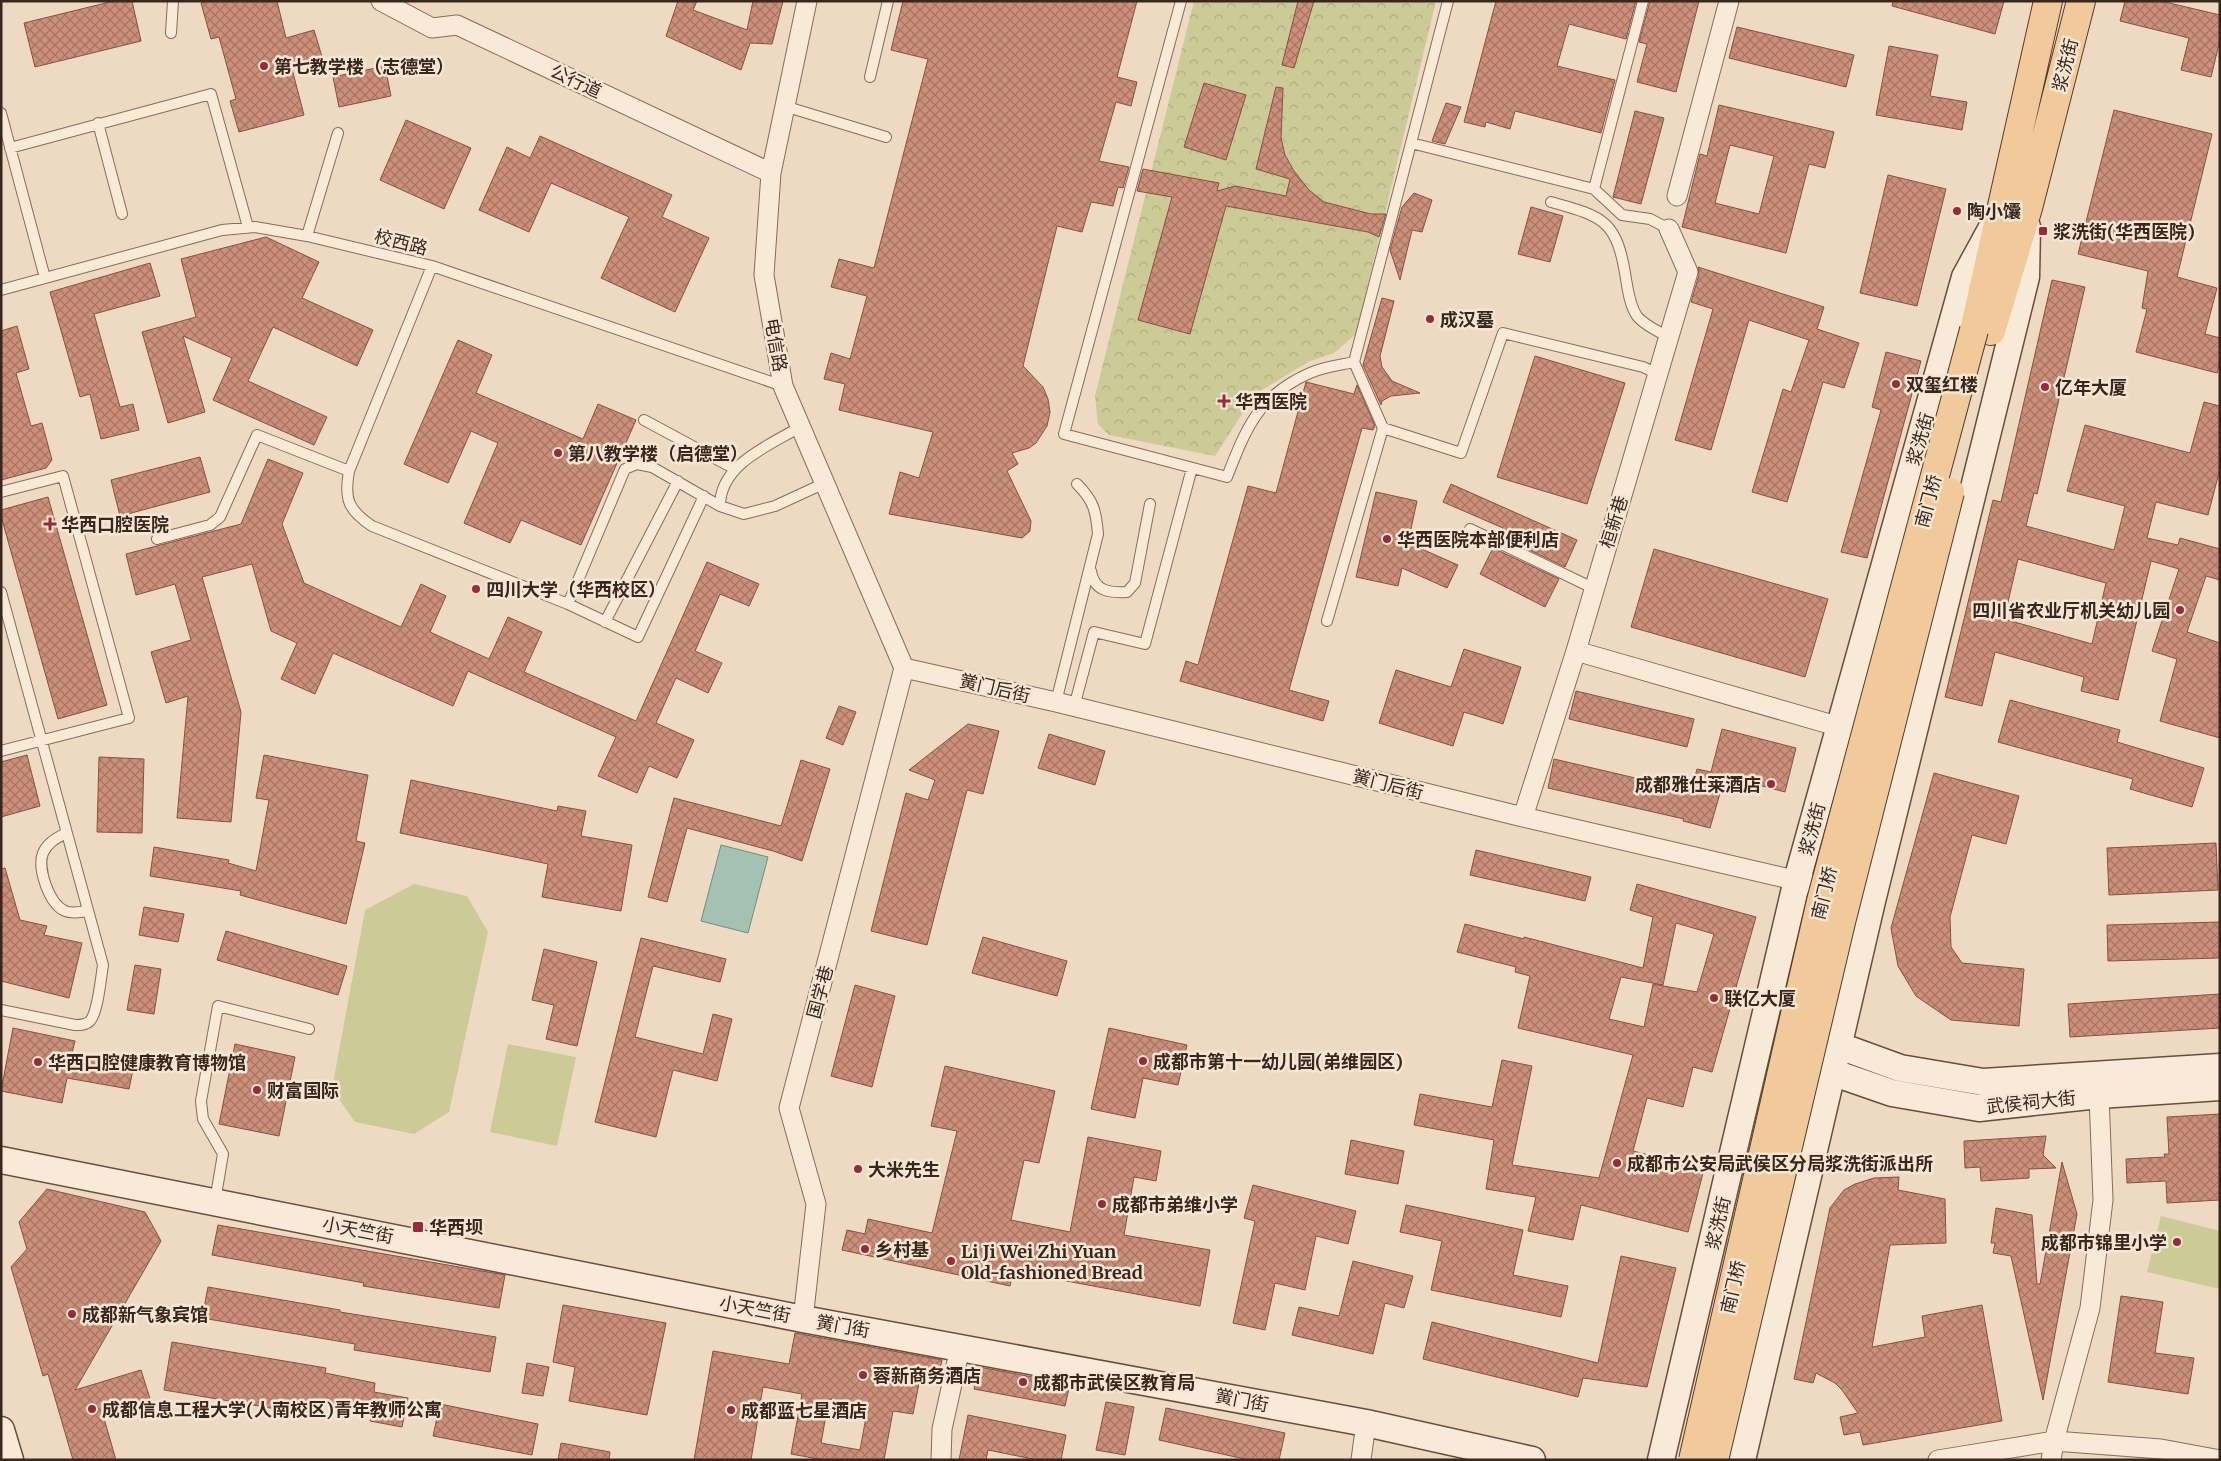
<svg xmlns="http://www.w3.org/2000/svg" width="2221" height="1461" viewBox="0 0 2221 1461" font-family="Merriweather,'Noto Sans SC',serif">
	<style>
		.grass { fill: #ccca97 }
		.park { fill: url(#park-crowns) }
		.water { fill: #a5c1b4; stroke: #6c8f81 }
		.building { fill: url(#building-cross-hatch); stroke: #875140; fill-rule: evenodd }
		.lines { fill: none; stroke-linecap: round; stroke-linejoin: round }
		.lane-casing { stroke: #886b5a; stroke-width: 12 }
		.street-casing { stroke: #886b5a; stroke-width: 21 }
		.secondary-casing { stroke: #6a4d3d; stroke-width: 29 }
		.primary-casing { stroke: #563a2e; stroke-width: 30 }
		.lane { stroke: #f9e9d7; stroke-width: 10 }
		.street { stroke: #f9e9d7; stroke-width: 19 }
		.secondary { stroke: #f9e9d7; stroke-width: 26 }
		.primary { stroke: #f1c99b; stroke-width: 28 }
		.primary-bridge-casing { stroke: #563a2e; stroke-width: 30; stroke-linecap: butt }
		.primary-bridge { stroke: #f1c99b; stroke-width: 28 }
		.poi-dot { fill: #972b3c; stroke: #f5e6d3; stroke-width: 2 }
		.labels { text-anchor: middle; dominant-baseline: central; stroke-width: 5; stroke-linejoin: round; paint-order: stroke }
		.street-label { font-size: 18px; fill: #38271e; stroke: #f5e6d3 }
		.poi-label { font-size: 18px; font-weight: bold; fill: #38271e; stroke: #f5e6d3; text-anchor: start }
	</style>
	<defs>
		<pattern id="park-crowns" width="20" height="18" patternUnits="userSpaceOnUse" patternTransform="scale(1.25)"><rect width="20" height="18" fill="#ccca97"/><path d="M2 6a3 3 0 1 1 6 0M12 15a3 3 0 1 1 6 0" fill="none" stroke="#b0ae82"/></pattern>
		<pattern id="building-cross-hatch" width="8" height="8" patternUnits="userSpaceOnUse" patternTransform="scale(1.25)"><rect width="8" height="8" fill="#cc8f79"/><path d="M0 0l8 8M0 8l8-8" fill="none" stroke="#a77563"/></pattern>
	</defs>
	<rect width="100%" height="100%" fill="#eedac3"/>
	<path class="grass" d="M414,884L467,896L488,932L449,1112L414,1134L355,1122L332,1089L365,910Z
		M508,1044L576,1057L557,1146L490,1132Z
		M2161,1216L2220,1231V1289L2147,1272Z"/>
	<path class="park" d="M1194,1H1436L1356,334L1334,353L1308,362L1254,395L1215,456L1109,435L1098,424L1095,396Z"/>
	<path class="water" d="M721,845L768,857L748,933L701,921Z"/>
	<path class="building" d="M114,1H132L141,41L35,67L24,23Z
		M208,1H277L286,38L314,30L323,60L292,69L304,115L239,132L230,101L236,99L219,37L211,39L201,3Z
		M678,1H697L693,10L747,30L753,1H783L772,44L750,43L741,70L666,36Z
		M903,1H1137L1117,77L1137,82L1131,106L1116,102L1099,161L1129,167L1123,188L1118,187L1113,206L1091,202L1082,232L1057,226L1023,366L1043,387L1048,399L1050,412L1047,426L1036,443L1029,448L1012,453L1018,464L1007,471L1031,521L1030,531L1022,538L889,514L900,472L919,478L933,432L839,410L845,384L824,379L831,353L850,359L867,296L831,287L839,259L874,268L928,59L891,50Z
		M1298,1H1314L1294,68L1282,65Z
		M1496,1H1636L1626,39L1569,24L1557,66L1615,80L1601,133L1515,111L1510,129L1486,122L1485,127L1464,122Z
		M1650,1H1699L1676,92L1637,82L1647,44L1639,42Z
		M1893,1H2004L1995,34L1892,6Z
		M2125,1H2161L2220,15V40L2211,77L2181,70L2189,38L2120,21Z
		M1737,27L1854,55L1846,87L1729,58Z
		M1889,46L1938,55L1930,96L1967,102L1962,130L1876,115Z
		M385,66L391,96L339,107L333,77Z
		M1204,83L1246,95L1226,160L1184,147Z
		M1276,87L1283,88L1281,138L1285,155L1294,171L1309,190L1324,202L1371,214H1386L1379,237L1368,232L1226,206L1190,334L1138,320L1172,197L1137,191L1143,169L1219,183L1217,191L1235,186L1286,196L1290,179L1256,169Z
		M1446,103L1461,107L1445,144L1432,141Z
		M1719,105L1834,132L1825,168L1809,164L1786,253L1682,227L1700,154L1707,156ZM1730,145L1774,156L1759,214L1715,203Z
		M2114,110L2212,134L2177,277L2217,288L2205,334L2220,338V362L2217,373L2136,352L2147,309L2142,308L2148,271L2078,254Z
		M1635,111L1664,118L1641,204L1613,197Z
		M406,120L471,148L444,209L380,180Z
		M540,136L672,195L662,217L709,238L675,312L601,278L629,217L551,183L529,232L479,210L507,147L530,158Z
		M1888,175L1946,189L1917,306L1860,293Z
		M1414,193L1432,200L1422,232L1412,230L1400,280L1390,250L1402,207Z
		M1531,207L1563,216L1550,262L1518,254Z
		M266,237L319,262L302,298L373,330L357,366L273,327L248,381L327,417L314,445L213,400L232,358L183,336L205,412L168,423L142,332L196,317L181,259Z
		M150,263L160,296L94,314L120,407L133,404L139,430L101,439L90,394L80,397L50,292Z
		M1698,267L1824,307L1817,329L1859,343L1844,388L1823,382L1787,502L1752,492L1783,389L1791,392L1809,340L1749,320L1711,450L1675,440L1713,309L1691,302L1699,275Z
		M2052,280L2085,287L2037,494L2034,493L2026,526L2114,550L2125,506L2067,491L2085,425L2190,453L2204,402L2220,406V469L2208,515L2156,502L2147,538L2178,545L2180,538L2220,549V580L2206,576L2187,632L2220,643V738L2160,721L2177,659L2152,651L2179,569L2151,561L2118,700L2081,691L2084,677L1995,652L1982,706L1945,697L1993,500L2001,502ZM2018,559L2106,583L2092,644L2004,619Z
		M1382,298L1394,301L1380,356L1382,367L1392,381L1420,393L1391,396L1382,401L1381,405L1363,365Z
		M17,326L29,369L16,373L31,426L42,423L52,460L46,468L1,480V331Z
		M458,340L492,355L476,393L583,439L598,404L636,420L581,545L521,520L510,543L464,523L498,443L471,431L448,483L404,464Z
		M1886,352L1921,361L1867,558L1841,552L1881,410L1872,407Z
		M1535,356L1625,383L1587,504L1497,477Z
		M1306,382L1354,394L1357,385L1375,426L1373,430L1362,428L1289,690L1329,701L1323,721L1180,681L1186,661L1198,665L1248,486L1276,493Z
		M200,457L210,492L120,516L111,480Z
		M268,459L303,473L282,524L304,583L401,627L421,584L446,596L430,632L489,659L508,617L542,632L524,672L636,721L707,562L759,584L749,606L720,594L695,651L722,663L708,693L676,678L656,723L694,740L677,778L649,766L637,793L598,776L616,737L468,671L453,706L333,653L315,694L281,679L297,643L271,631L252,564L202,577L241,712L231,822L177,818L188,696L166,703L151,652L191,640L175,584L136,595L126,554L241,524Z
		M1451,484L1577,540L1565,567L1500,536L1503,528L1443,502Z
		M1376,492L1417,501L1408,543L1458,565L1447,588L1402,568L1398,586L1356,577Z
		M48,497L107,705L58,719L1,516V510Z
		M1493,548L1559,579L1545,607L1480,574Z
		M1654,549L1828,599L1805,677L1631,627Z
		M1464,649L1521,667L1503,724L1464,712L1453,746L1379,723L1396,670L1451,687Z
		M1576,691L1694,719L1687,747L1569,719Z
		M2010,700L2120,730L2117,742L2204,768L2192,807L2130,789L2133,779L1998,742Z
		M839,706L856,712L843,745L826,738Z
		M968,724L999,731L983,794L967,790L927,945L871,931L906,793L928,800L935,780L909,770Z
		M1722,729L1796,748L1785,792L1725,776L1710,828L1683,821L1684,819L1548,788L1554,759L1691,791L1697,769L1711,772Z
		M1049,734L1105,751L1095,785L1038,768Z
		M27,755L40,806L1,817V762Z
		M264,755L368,775L356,841L365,843L346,924L240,895L241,891L150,876L154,847L229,860L228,863L256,871L269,800L256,798Z
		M99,757L144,759L142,833L97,832Z
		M801,760L830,769L802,861L773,851L687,828L667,902L648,897L674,798L781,826Z
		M1934,773L2019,796L2006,844L1972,835L1950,917L1951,947L1962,963L2024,969L2019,1026L1951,1020L1916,996L1898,966L1891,928Z
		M411,780L557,811L558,806L586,811L581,836L632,845L621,911L542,897L548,864L400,833Z
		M2216,843L2218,890L2109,895L2107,848Z
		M1476,850L1591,877L1585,901L1470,875Z
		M5,868L20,920L47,926L44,935L82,943L69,998L1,981V869Z
		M1637,884L1756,917L1712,1072L1693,1067L1683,1107L1647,1098L1633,1151L1704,1169L1688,1232L1581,1205L1573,1240L1528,1231L1536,1197L1486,1189L1494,1140L1414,1125L1420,1094L1492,1107L1502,1060L1532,1066L1512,1165L1599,1178L1633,1055L1518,1028L1530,976L1515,972L1516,967L1457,952L1465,924L1524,939V937L1643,968L1653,917L1630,910ZM1676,923L1714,934L1697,992L1653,984L1644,1027L1609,1019L1621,977L1663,985Z
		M144,907L184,914L178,942L139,935Z
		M2220,922V958L2108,961L2107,925Z
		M226,931L347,966L338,995L217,960Z
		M983,937L1067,961L1057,996L972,973Z
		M641,938L726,959L720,982L653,966L635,1037L703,1054L713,1014L732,1019L717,1081L673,1070L656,1137L595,1122Z
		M544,949L597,962L577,1046L546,1039L554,1005L532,1000Z
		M135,965L161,969L154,1014L127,1010Z
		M855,985L895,996L872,1087L831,1076Z
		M2220,994V1028L2070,1037L2068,1004Z
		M13,1028L75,1041L72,1053L134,1065L129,1089L67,1078L62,1103L1,1091Z
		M1109,1028L1187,1045L1178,1085L1143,1078L1135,1118L1091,1109Z
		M235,1044L295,1057L279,1136L219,1124Z
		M945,1066L1055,1091L1039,1163L1024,1160L1011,1220L1070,1232L1088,1137L1161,1151L1156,1181L1134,1177L1124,1235L1210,1250L1200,1306L1013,1271L1010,1286L842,1250L847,1230L865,1234L868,1219L932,1233L957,1131L931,1126Z
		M2220,1114V1200L2167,1203L2166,1181L2127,1183L2126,1159L2165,1157L2164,1154H2169L2167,1117Z
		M2046,1136L2043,1155L2056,1168L2029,1169V1178L1981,1181L1980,1167L1965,1168L1964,1141Z
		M1351,1140L1404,1151L1398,1184L1345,1174Z
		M2062,1162L2077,1214L2043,1400L2011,1256L1993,1253L1995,1243H1991L1996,1208L2032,1215L2037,1284H2040Z
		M1899,1177L1898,1190L1945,1199L1946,1243L1890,1245L1872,1347L1925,1337L1922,1316L1982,1305L2002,1421L1863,1445L1860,1432L1844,1435L1840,1417L1858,1413L1842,1390L1835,1383L1816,1373L1813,1383L1794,1379L1830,1208L1844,1190L1855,1184L1874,1178Z
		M1253,1185L1356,1211L1348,1244L1316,1236L1305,1290L1275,1283L1265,1330L1233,1323L1255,1221L1244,1218Z
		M47,1189L145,1212L161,1241L75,1390L141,1370L151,1402L103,1415L116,1460H73L48,1374L43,1376L11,1267L27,1249L19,1222Z
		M1406,1205L1523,1230L1513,1275L1568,1286L1561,1317L1431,1290L1442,1241L1400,1232Z
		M218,1225L505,1275L499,1308L363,1286L364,1283L212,1255Z
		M1621,1256L1676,1268L1647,1387L1583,1378L1578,1397L1423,1359L1432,1322L1598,1363Z
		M1353,1261L1413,1276L1404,1308L1385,1303L1373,1354L1292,1335L1299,1307L1339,1316Z
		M208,1287L340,1310V1312L496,1337L490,1372L354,1350L355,1344L202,1318Z
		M2121,1296L2163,1302L2155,1353L2194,1358L2188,1394L2108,1382Z
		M563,1305L666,1323L647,1415L569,1401L575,1367L553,1362Z
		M795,1333L942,1360L937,1382L920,1378L913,1414L893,1411L884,1460H824L791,1454L802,1394L763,1387L751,1460H694L713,1351L789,1364ZM829,1399L868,1406L860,1450L821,1443Z
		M172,1342L326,1368L325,1373L375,1383L374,1392L408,1398L402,1427L370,1421L372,1412L321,1402L318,1416L164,1390Z
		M527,1363L549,1367L543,1396L522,1393Z
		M979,1367L1070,1384L1065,1406L974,1389Z
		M1106,1402L1134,1407L1125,1455L1096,1450Z
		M440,1404L538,1424L532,1455L433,1436Z
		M1166,1408L1285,1433L1279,1460H1249L1159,1440Z
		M968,1415L1066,1435L1061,1460H1037L988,1450L986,1460H959Z
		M561,1443L610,1452L609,1460H558Z"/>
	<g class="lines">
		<defs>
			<path id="lane" d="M1181,1L1064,434L1227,477C1246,428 1259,395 1310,373C1323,367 1340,365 1354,362
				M171,33L173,1
				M870,77L888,1
				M784,106L886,137
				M1,113L45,278
				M98,123L122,214
				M1411,143L1594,189L1643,1
				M10,148L211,94L248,227
				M1594,189L1622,215L1650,219L1669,229
				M1551,202C1605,217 1617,221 1626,279C1628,291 1630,306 1637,316C1644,325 1659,332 1669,337
				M307,236L338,133
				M432,266L349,471C344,499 348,510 372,526L568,604L638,637L704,496
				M1,290L222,230L255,227L307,236L432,266L783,386
				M644,420L735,469
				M800,427C770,445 720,464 720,506L744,514L775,506L825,483
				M1383,428L1461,453L1503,333L1643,367L1658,374
				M1,492L63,476L129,718L1,751
				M1470,529L1595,589
				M157,539L210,525L220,517L257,435L349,471
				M1091,571C1094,591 1109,593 1127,592L1135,583L1150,504
				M1,592L103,965C101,977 98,1012 90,1021C86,1025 80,1025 75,1025L1,1010
				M568,604L625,469L637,464L652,467L720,506
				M1327,621L1383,428L1354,362L1448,1
				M605,622L678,481
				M1056,702L1098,534C1096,511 1094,501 1077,484
				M1074,707L1094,632L1145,644L1192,468
				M66,833C57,838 48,842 43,853C37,868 49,904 65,911C72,914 80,912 88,911
				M215,1201L223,1154L203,1119L201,1101L218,1006L309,1029"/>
			<path id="street" d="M381,1L432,28L457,25L771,173
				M807,1L771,173L764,275L783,386L904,668
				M1677,196L1729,1
				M1576,651L1840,727
				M904,668L1056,702L1523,817L1837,890
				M1523,817L1576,651L1688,272L1669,229
				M803,1319L816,1204L789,1108L904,668
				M941,1460L942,1429L960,1348
				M1361,1460L1366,1423
				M1938,1460L2054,1441L2161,1449L2220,1460
				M2051,1460L2054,1441L2090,1308L2103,1200L2099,1095"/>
			<path id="secondary" d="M1823,1040L1900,1068L1983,1082L2220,1067
				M1817,1067L1892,1093L1979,1108L2099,1095L2220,1087
				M1,1160L803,1319L1366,1423L1532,1460
				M1,1430L10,1460
				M1661,1460L1797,880L1965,277L1994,224
				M1742,1460L1872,901L2026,277L2027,227"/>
			<path id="primary" d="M1976,322L2048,1
				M1991,331L2028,208L2081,1"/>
		</defs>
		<use href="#lane" class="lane-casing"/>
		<use href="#street" class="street-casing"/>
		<use href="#secondary" class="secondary-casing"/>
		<use href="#primary" class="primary-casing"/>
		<use href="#lane" class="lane"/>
		<use href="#street" class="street"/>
		<use href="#secondary" class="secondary"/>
		<use href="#primary" class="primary"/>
		<defs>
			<path id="primary-bridge" d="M1693,1460L1821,901L1974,330
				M1714,1460L1841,922L1950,492"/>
		</defs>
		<use href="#primary-bridge" class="primary-bridge-casing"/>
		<use href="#primary-bridge" class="primary-bridge"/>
	</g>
	<g class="poi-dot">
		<circle cx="264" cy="66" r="5"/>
		<circle cx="1957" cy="211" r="5"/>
		<rect x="2038" y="226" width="10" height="10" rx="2.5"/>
		<circle cx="1430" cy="319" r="5"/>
		<circle cx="1896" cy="384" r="5"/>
		<circle cx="2045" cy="387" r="5"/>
		<path d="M1221.5 393.5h5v5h5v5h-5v5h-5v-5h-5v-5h5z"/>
		<circle cx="558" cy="453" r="5"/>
		<path d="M47.5 516.5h5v5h5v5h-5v5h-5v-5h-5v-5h5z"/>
		<circle cx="1387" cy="539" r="5"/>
		<circle cx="476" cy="589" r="5"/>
		<circle cx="2180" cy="610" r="5"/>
		<circle cx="1771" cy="784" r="5"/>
		<circle cx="1714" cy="998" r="5"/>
		<circle cx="1143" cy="1061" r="5"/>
		<circle cx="38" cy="1062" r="5"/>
		<circle cx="257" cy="1090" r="5"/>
		<circle cx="1617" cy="1163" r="5"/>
		<circle cx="858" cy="1169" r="5"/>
		<circle cx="1102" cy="1204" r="5"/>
		<rect x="412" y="1221" width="12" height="12" rx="2.5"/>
		<circle cx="2177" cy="1242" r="5"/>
		<circle cx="865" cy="1249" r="5"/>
		<circle cx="951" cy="1261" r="5"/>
		<circle cx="72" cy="1314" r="5"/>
		<circle cx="863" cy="1375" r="5"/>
		<circle cx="1023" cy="1382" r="5"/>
		<circle cx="92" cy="1409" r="5"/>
		<circle cx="731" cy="1410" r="5"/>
	</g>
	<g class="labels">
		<g class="street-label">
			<text transform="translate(2065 65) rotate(-76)">浆洗街</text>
			<text transform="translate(576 81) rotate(25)">公行道</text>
			<text transform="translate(401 242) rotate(14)">校西路</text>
			<text transform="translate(776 345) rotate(80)">电信路</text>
			<text transform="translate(1920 439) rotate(-74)">浆洗街</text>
			<text transform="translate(1928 501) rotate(-75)">南门桥</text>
			<text transform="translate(1614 522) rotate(-73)">桓新巷</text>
			<text transform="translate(995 688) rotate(13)">黉门后街</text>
			<text transform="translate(1388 784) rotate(14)">黉门后街</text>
			<text transform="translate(1812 829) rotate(-75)">浆洗街</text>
			<text transform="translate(1824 893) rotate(-76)">南门桥</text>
			<text transform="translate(820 992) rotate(-75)">国学巷</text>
			<text transform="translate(2031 1102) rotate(-6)">武侯祠大街</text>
			<text transform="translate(1718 1223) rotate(-77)">浆洗街</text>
			<text transform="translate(358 1230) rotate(11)">小天竺街</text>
			<text transform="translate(1733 1287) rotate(-77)">南门桥</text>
			<text transform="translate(755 1309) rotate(11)">小天竺街</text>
			<text transform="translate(843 1326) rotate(10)">黉门街</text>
			<text transform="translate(1242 1400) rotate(11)">黉门街</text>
		</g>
		<g class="poi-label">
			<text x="274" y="66">第七教学楼（志德堂）</text>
			<text x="1967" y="211">陶小馕</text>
			<text x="2053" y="231">浆洗街(华西医院)</text>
			<text x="1440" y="319">成汉墓</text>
			<text x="1906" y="384">双玺红楼</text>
			<text x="2055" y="387">亿年大厦</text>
			<text x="1235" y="401">华西医院</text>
			<text x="568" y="453">第八教学楼（启德堂）</text>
			<text x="61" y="524">华西口腔医院</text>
			<text x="1397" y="539">华西医院本部便利店</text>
			<text x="486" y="589">四川大学（华西校区）</text>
			<text x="2170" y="610" text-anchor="end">四川省农业厅机关幼儿园</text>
			<text x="1761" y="784" text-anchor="end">成都雅仕莱酒店</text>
			<text x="1724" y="998">联亿大厦</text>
			<text x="1153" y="1061">成都市第十一幼儿园(弟维园区)</text>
			<text x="48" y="1062">华西口腔健康教育博物馆</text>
			<text x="267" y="1090">财富国际</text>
			<text x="1627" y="1163">成都市公安局武侯区分局浆洗街派出所</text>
			<text x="868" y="1169">大米先生</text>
			<text x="1112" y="1204">成都市弟维小学</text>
			<text x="429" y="1227">华西坝</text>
			<text x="2167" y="1242" text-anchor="end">成都市锦里小学</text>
			<text x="875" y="1249">乡村基</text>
			<text x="961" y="1251">Li Ji Wei Zhi Yuan<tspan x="961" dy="21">Old-fashioned Bread</tspan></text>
			<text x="82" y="1314">成都新气象宾馆</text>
			<text x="873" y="1375">蓉新商务酒店</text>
			<text x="1033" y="1382">成都市武侯区教育局</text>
			<text x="102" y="1409">成都信息工程大学(人南校区)青年教师公寓</text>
			<text x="741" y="1410">成都蓝七星酒店</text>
		</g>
	</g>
	<rect width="2221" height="1461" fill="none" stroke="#38271e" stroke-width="5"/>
</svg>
